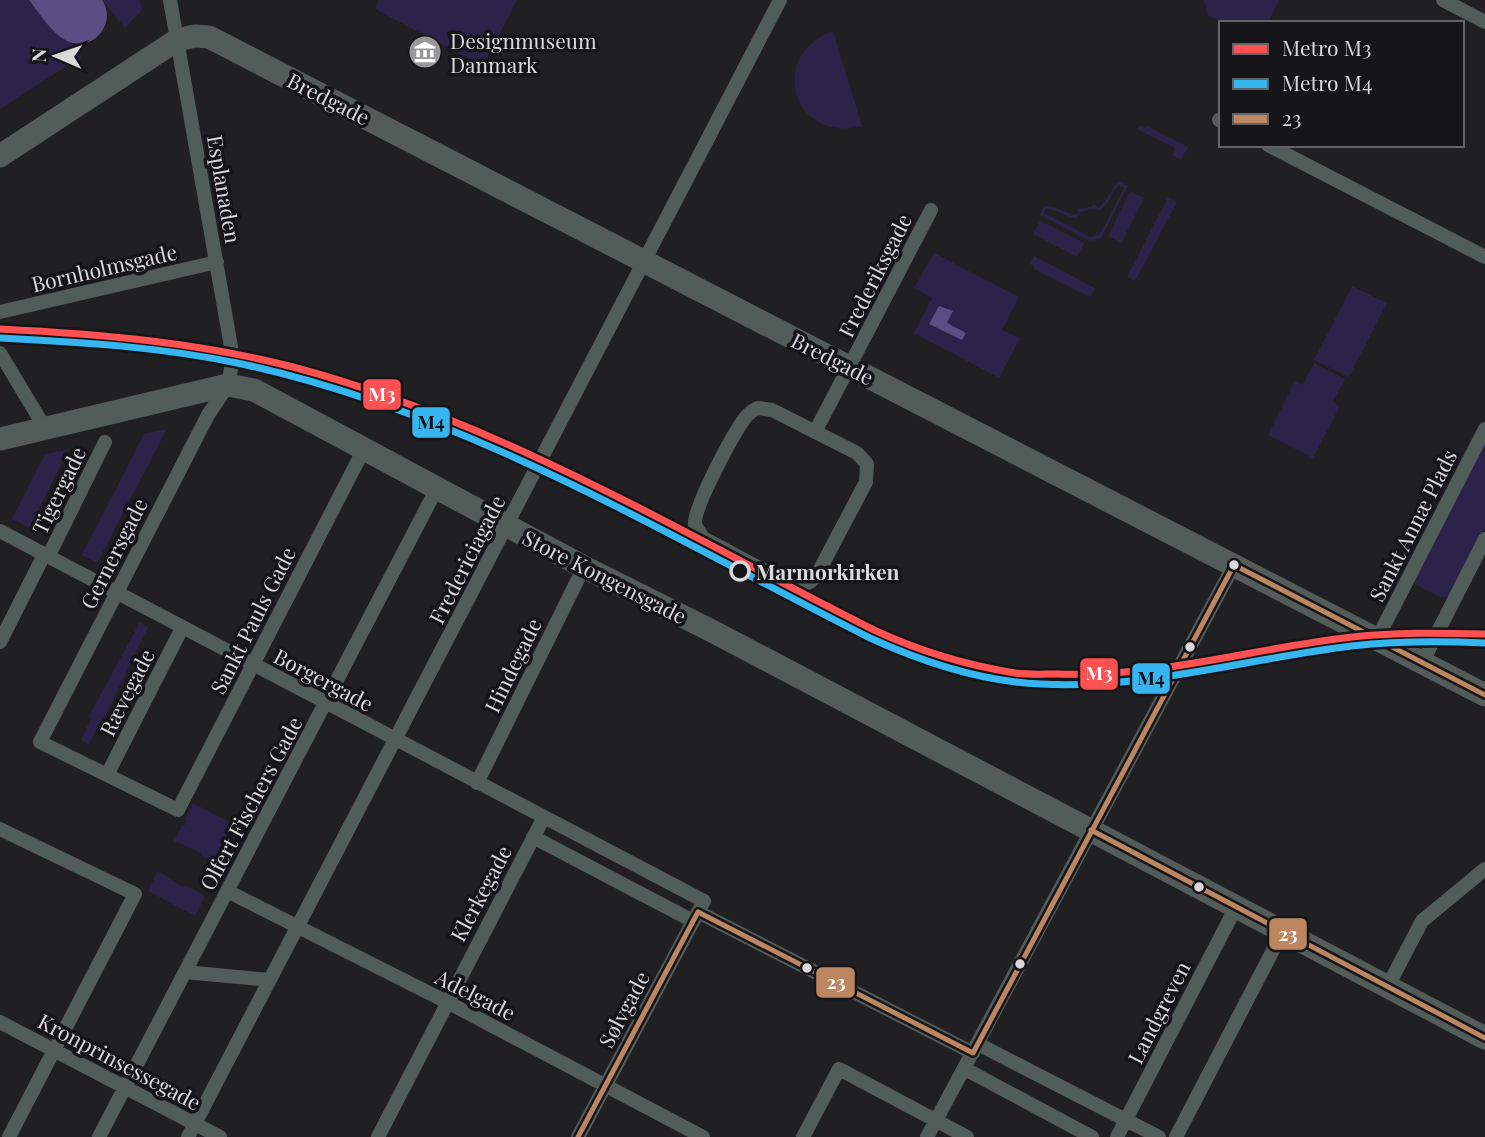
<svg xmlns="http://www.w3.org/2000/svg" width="1485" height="1137" viewBox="0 0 1485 1137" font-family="'Playfair Display',serif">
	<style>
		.green { fill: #2b2349; fill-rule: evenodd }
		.water { fill: #594f85 }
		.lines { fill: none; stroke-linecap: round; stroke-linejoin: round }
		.minor { stroke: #525c58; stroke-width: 14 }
		.primary { stroke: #535c59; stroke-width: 23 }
		.bus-1-casing { stroke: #161519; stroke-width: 10 }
		.bus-1 { stroke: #bb8660; stroke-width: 5 }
		.metro-1-casing { stroke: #161519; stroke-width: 12 }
		.metro-2-casing { stroke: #161519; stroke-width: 12 }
		.metro-1 { stroke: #ff5151; stroke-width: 7 }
		.metro-2 { stroke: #36b6f1; stroke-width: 7 }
		.bus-dot { fill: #d9d9dc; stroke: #161519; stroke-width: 2.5 }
		.stop-dot { fill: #161519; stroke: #d9d9dc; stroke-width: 3.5 }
		.labels { text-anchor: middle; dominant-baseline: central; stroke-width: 7; stroke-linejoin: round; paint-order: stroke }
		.poi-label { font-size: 21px; fill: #d9d9dc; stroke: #161519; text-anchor: start }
		.street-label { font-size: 21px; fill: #d9d9dc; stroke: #161519 }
		.stop-label { font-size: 21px; font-weight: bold; fill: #d9d9dc; stroke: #161519; text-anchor: start }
		.line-badge { stroke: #161519; stroke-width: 2.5 }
		.badge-label { font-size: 19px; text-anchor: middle; font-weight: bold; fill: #fff }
		.pale-badge-label { font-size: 19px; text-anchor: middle; font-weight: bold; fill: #111 }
	</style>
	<rect width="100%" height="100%" fill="#202022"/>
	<path class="green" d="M0,0H29L55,31L72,43L81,57L0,109Z
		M102,0H140L142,10L125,28Z
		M379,0H517L483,66L375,9Z
		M1204,0H1279L1268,23H1225L1208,15Z
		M833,31L862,126C793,144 766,56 833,31Z
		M1139,125L1146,128L1147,126L1188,147L1181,160L1172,155L1175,148L1137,129Z
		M1119,182L1128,186L1101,238L1090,241L1040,215L1044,206L1054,207L1074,215L1078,214L1077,209L1091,207L1094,204L1098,208C1108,202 1109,190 1119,182ZM1119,185L1124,188L1100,234L1090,237L1044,213L1046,209C1057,209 1065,217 1076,218L1081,212L1092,209L1100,210C1109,205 1111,193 1119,185Z
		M1130,191L1144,198L1121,243L1108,236Z
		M1168,197L1177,202L1135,281L1127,277Z
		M1040,221L1084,243L1077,257L1033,234Z
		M934,253L1019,297L1002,330L1020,338L999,378L914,333L932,298L914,288Z
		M1034,256L1095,288L1090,297L1034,269V267L1030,264Z
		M1352,286L1387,303L1349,377L1314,360Z
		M1314,363L1345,379L1333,402L1340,406L1313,458L1268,435L1295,381L1303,385Z
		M167,429L97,563L82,555L144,434Z
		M1485,441V527L1450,596L1441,598L1415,584L1414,579Z
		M69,449L29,528L12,519L45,454Z
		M140,622L148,627L100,727L98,726L89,745L81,740L91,718L89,716Z
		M193,803L241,828L223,863L219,865L201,855V853L174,841L182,825H185L187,821L185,820Z
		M158,871L183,887L185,885L203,895L204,899L195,916L148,891Z"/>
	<path class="water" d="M29,0H102C116,19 98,49 73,43C55,39 40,14 29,0Z
		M939,306L953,311L947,323L966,333L962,340L929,324Z"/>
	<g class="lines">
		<path class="minor" d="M170,0L233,358L228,385L208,415L40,742L178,810L364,449
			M1443,0L1485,22
			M1219,120L1221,121
			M1268,145L1485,257
			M0,312L217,262
			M0,353L45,428
			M758,408L772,410L857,453L867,464L866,482L818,573C814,579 808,585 800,585C784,584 722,547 703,538L695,525C693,508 733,434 745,418C749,413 753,410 758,408Z
			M815,432L931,210
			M0,531L704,901L578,1137
			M48,557L105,442
			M1377,639L1485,429
			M0,642L44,555
			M1422,663L1485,539
			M107,775L182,628
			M477,783L584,567
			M0,829L135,894L9,1137
			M533,837L693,921
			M227,891L447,1002L703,1137
			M698,912L973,1053
			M185,972L270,980
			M1388,986L1422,921L1485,869
			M0,1022L220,1137
			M978,1044L1159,1137
			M965,1069L1092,1137
			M99,1137L437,488
			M188,1137L780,0
			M378,1137L544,817
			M803,1137L839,1069L967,1137
			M927,1137L1234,565
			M1117,1137L1236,907
			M1176,1137L1283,931"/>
		<path class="primary" d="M0,156L177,40L195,36L209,37L1485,695
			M0,439L228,385L254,390L584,567L712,631L1485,1038"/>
		<defs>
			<path id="bus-1" d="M1091,830L1485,1038
				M698,912L973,1053
				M973,1053L1234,565L1485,695
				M578,1137L698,912"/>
		</defs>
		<use href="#bus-1" class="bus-1-casing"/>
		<use href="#bus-1" class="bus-1"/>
		<defs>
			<path id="metro-1" d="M0,329C99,334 196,342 293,367C501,422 683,534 874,630C919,651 965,665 1015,673C1029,675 1044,674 1058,674C1158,678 1254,648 1352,637C1397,632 1440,633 1485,634"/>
			<path id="metro-2" d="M0,338C81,342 162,347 242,364C471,414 663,534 870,638C916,659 965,676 1016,682C1129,695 1241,659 1352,646C1397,641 1440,641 1485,643"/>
		</defs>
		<use href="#metro-1" class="metro-1-casing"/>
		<use href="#metro-2" class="metro-2-casing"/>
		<use href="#metro-1" class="metro-1"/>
		<use href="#metro-2" class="metro-2"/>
	</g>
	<defs>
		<symbol id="museum-disc" viewBox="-11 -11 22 22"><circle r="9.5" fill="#98989b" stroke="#161519"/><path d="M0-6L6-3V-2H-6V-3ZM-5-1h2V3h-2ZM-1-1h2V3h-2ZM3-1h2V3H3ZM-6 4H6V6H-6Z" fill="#fff"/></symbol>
	</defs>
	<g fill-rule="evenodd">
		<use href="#museum-disc" x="406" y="33" width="38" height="38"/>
	</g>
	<g class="bus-dot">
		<circle cx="1234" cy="565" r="6"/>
		<circle cx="1190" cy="647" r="6"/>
		<circle cx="1199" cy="887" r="6"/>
		<circle cx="1020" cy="964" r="6"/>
		<circle cx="807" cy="968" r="6"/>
	</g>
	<circle class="stop-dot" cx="740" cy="571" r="9"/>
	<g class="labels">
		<g class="poi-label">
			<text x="450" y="40">Designmuseum<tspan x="450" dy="24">Danmark</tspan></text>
		</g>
		<g class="street-label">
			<text transform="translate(329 98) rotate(27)">Bredgade</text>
			<text transform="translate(225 189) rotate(80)">Esplanaden</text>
			<text transform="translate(104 267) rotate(-13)">Bornholmsgade</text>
			<text transform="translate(874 275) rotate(-63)">Frederiksgade</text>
			<text transform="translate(833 358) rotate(27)">Bredgade</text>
			<text transform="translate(58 490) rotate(-64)">Tigergade</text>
			<text transform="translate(1412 525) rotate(-63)">Sankt Annæ Plads</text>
			<text transform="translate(113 553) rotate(-63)">Gernersgade</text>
			<text transform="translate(466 559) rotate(-63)">Fredericiagade</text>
			<text transform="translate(605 576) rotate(27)">Store Kongensgade</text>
			<text transform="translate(252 620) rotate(-63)">Sankt Pauls Gade</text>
			<text transform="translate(512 665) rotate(-64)">Hindegade</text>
			<text transform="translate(324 679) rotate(28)">Borgergade</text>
			<text transform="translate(126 692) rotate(-63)">Rævegade</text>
			<text transform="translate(250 803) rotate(-62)">Olfert Fischers Gade</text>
			<text transform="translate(480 893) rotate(-62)">Klerkegade</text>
			<text transform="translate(476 994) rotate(27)">Adelgade</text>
			<text transform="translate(623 1009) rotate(-62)">Sølvgade</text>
			<text transform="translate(1158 1012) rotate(-63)">Landgreven</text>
			<text transform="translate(120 1061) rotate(28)">Kronprinsessegade</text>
		</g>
		<g class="stop-label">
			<text x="756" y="571">Marmorkirken</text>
		</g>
	</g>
	<g class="line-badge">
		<rect x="362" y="378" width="40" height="33" rx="7" fill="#ff5151"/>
		<rect x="411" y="406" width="40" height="33" rx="7" fill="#36b6f1"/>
		<rect x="1079" y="657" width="40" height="34" rx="7" fill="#ff5151"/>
		<rect x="1131" y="662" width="40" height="33" rx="7" fill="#36b6f1"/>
		<rect x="1268" y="917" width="40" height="34" rx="7" fill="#bb8660"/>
		<rect x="815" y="966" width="41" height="33" rx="7" fill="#bb8660"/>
	</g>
	<g class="badge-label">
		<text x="382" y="401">M3</text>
		<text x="1099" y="680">M3</text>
		<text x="1288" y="941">23</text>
		<text x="836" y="989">23</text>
	</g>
	<g class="pale-badge-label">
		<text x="431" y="429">M4</text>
		<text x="1151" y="685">M4</text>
	</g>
	<rect x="1219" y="21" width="245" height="126" fill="#161519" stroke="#646367" stroke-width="2"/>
	<rect x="1233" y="44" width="35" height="10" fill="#ff5151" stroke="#646367" stroke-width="2"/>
	<text x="1282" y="56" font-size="21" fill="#d9d9dc">Metro M3</text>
	<rect x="1233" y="79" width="35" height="10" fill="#36b6f1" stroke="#646367" stroke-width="2"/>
	<text x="1282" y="91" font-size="21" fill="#d9d9dc">Metro M4</text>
	<rect x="1233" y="114" width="35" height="10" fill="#bb8660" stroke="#646367" stroke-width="2"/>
	<text x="1282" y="126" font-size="21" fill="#d9d9dc">23</text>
	<g transform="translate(56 56) rotate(272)" stroke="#161519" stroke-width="5" paint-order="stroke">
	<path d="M0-5L12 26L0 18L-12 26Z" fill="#d9d9dc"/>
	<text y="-10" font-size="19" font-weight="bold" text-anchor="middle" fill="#d9d9dc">N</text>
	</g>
</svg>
